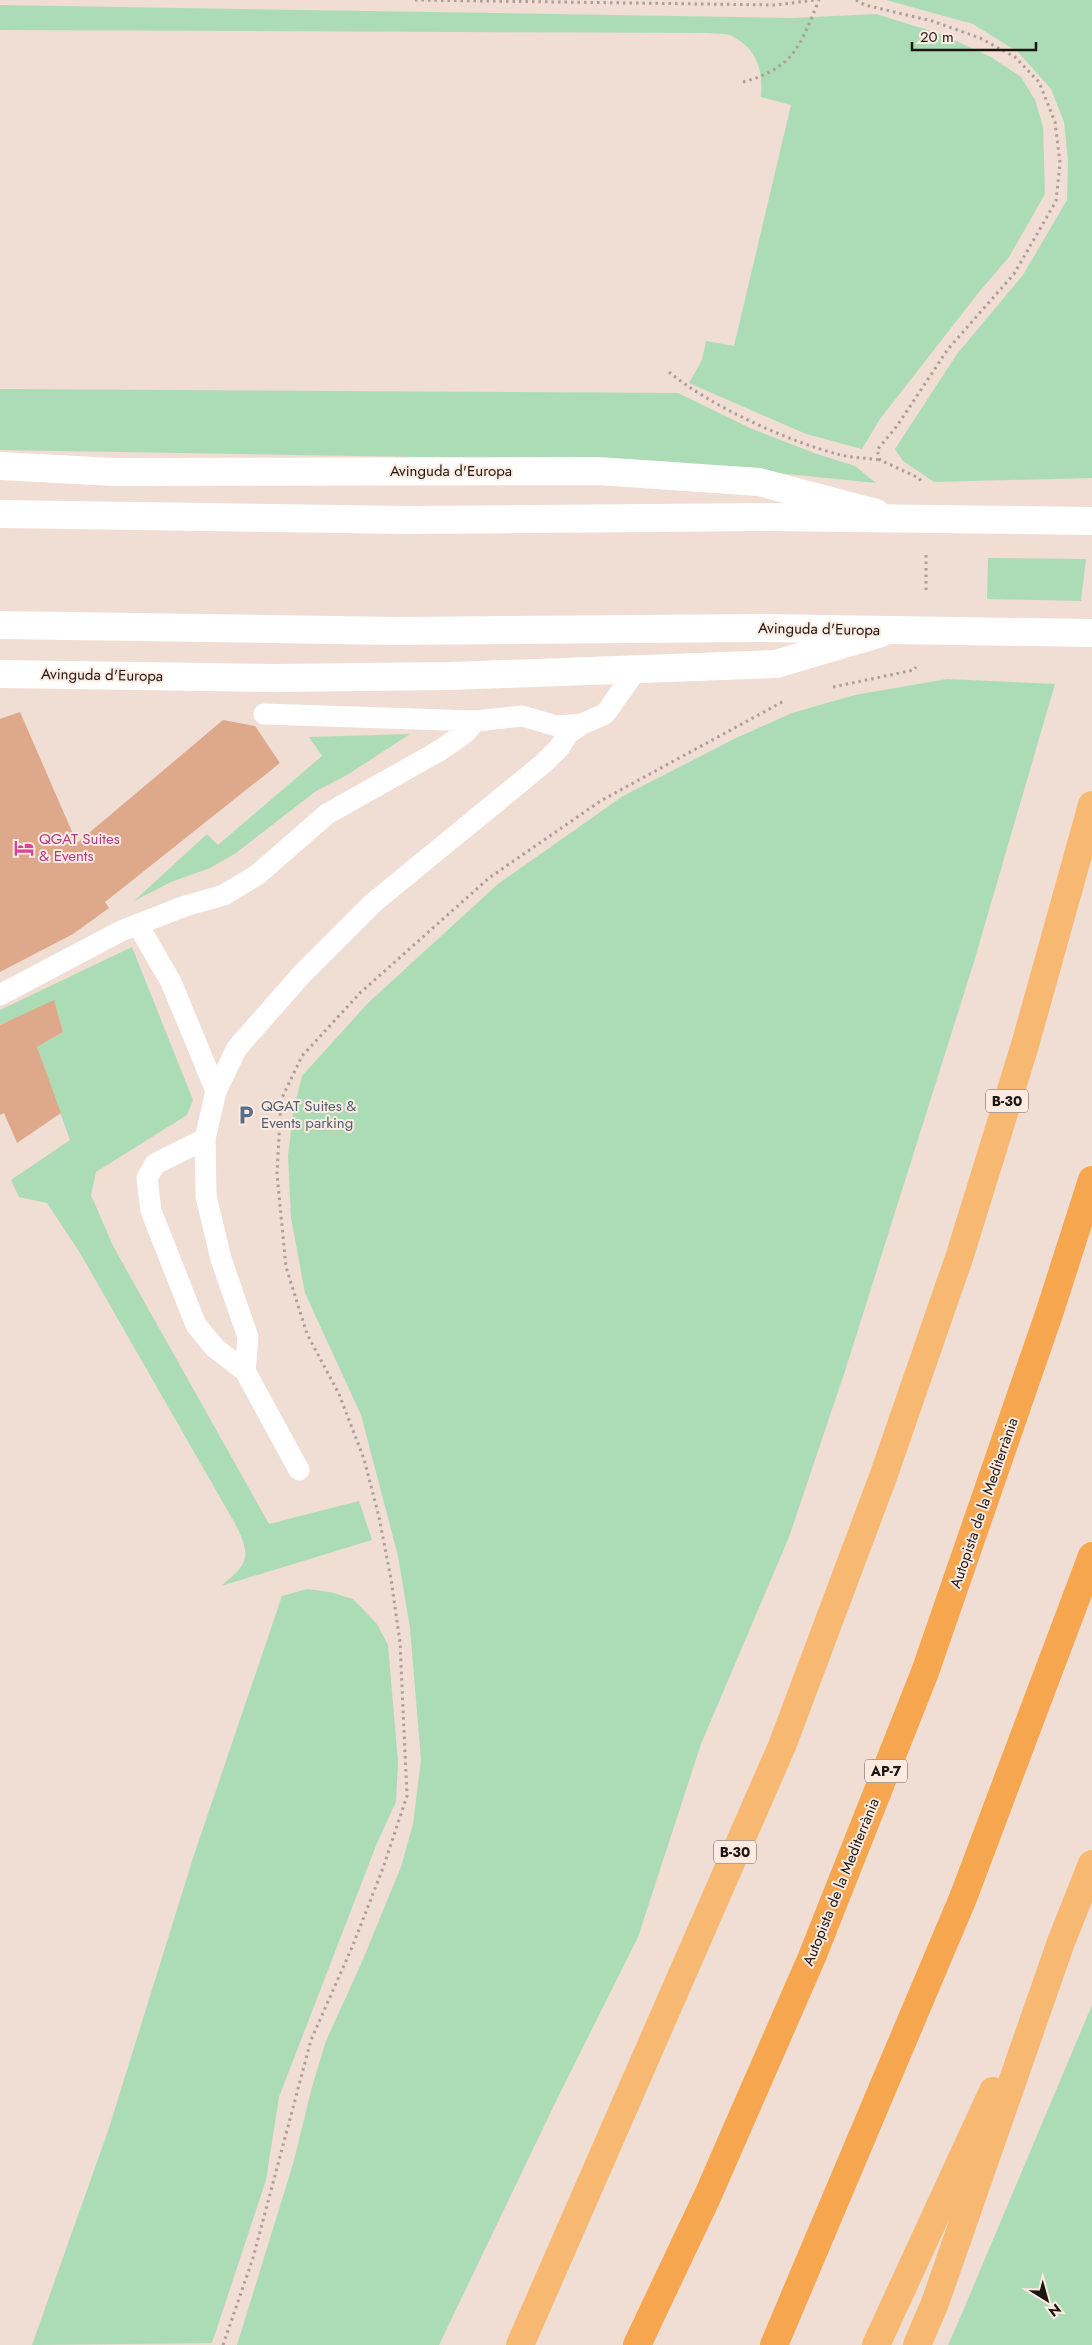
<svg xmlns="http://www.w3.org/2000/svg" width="1092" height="2345" viewBox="0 0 1092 2345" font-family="Jost,sans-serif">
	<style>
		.green { fill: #acdcb5 }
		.building { fill: #dea98b }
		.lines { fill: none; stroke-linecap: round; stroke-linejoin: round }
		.path { stroke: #ad9e96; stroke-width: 3; stroke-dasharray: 2.5 4; stroke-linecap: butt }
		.service { stroke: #fff; stroke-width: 21 }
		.minor { stroke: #fff; stroke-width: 28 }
		.tertiary { stroke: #fff; stroke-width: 28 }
		.trunk { stroke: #f7b872; stroke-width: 28 }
		.motorway { stroke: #f5a64e; stroke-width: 28 }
		.labels { text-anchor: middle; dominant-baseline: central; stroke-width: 4; stroke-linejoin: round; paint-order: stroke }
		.shield { fill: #fdebe1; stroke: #605650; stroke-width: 1 }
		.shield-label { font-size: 14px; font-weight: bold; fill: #1c1612 }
		.street-label { font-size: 15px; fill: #1c1612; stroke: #fdebe1 }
		.hotel-label { font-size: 15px; fill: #b23c85; stroke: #fdebe1; text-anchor: start }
		.service-label { font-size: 15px; fill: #4e5e75; stroke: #fdebe1; text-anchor: start }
	</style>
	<rect width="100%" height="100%" fill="#f0ddd3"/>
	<path class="green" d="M886,0H1092V478L934,482L903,461L895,449L957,354L1023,275L1067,200L1068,161L1064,122L1051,89L1018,52L973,24Z
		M0,5L793,18L876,14L941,34L991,57L1021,77L1035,100L1043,127L1045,194L1009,257L979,292L880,419L862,449L806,434L689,383L702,360L706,341L734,346L791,105L761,97C763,70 758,49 730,35C724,33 714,34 707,33L0,30Z
		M0,389L678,393L750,428L814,453L855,466L876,483L656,461L0,450Z
		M988,558L1086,559L1081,601L987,599Z
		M947,679L1055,684L973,965L845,1371L789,1537L701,1744L638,1937L558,2097L439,2345H237L293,2164L312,2087L326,2041L361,1964L401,1867L413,1824L421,1760L410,1628L398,1556L361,1415L305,1293L291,1218L288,1156L293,1113L302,1076L368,1003L498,884L623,796L734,739L792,713L855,695Z
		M410,734L347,775L316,791L236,853L210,868L171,882L134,901L207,834L218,845L322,756L309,737Z
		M132,947L193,1100L187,1115L96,1172L91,1195L113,1246L269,1524L359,1501L372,1540L221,1586C247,1564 252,1559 237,1527L80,1253L47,1203L19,1197L11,1180L70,1140L37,1047L63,1032L54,1001L0,1025V1010Z
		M307,1589L330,1592L353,1599L377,1624L388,1645L398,1762L396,1802L377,1843L279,2097L266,2180L212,2343L32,2345L109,2128L193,1858L282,1596Z
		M1092,2005V2345H948L957,2325Z"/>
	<path class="building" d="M20,712L77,843L223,720L255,726L280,763L105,902L109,908L73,934L0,972V719Z
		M54,1000L63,1032L37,1047L61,1113L17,1143L4,1113L0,1115V1025Z"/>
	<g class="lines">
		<path class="path" d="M415,0L775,5L815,0
			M856,0L865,5L932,21L980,38L1015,57L1039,82L1055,122L1060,163L1056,201L1014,274L948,349L897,426L877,450L880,460L919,478L922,483
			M743,82C795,68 800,45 819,0
			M669,372C710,406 789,442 841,455C854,458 867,458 880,460
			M926,555V594
			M833,687L914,670L916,667
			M223,2345L253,2258L311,2040L353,1945L383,1868L407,1796L400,1642L391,1579L379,1517L364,1459L339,1394L307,1334L286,1267L277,1174L281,1100L302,1056L360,993L489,878L602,800L784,701"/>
		<path class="service" d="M264,714L476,721L522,716L557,726L582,724
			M138,925L171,982L216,1091L205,1139L206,1196L221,1259L248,1337L245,1371
			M0,995L121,931L185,906L224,895L257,875L327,814L439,751L465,733L476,721
			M216,1091L237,1048L302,974L373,903L544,763L559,748L568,734L582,724L605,714L637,669
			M205,1139L155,1164L147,1178L151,1211L196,1325L215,1348L245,1371L299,1470"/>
		<path class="minor" d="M0,466L114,472L598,471L759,482L876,513
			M0,674L275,678L451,676L776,664L881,633"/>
		<path class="tertiary" d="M0,514L406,520L768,517L1092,521
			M0,625L397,631L759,628L1092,633"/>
		<path class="trunk" d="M520,2345L782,1746L883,1477L960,1255L1025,1045L1092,805
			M876,2345L993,2091
			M917,2345L935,2303L1061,1942L1092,1864"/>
		<path class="motorway" d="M637,2345L708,2195L812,1957L925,1672L1050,1311L1092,1180
			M774,2345L963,1898L1092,1556"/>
	</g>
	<defs>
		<symbol id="hotel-bare" viewBox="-9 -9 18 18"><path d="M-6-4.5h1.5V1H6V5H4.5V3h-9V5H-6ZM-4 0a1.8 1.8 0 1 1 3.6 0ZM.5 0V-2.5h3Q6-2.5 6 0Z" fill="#d1479c" stroke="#fdebe1" stroke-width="2.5" paint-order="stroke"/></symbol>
		<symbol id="parking-bare" viewBox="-9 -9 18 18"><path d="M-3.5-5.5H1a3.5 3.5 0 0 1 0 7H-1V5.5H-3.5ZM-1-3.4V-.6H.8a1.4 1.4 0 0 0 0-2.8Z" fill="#5c6f8a" stroke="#fdebe1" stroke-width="2.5" paint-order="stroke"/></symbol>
	</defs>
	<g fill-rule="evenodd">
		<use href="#hotel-bare" x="10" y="834" width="28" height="28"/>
		<use href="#parking-bare" x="232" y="1101" width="28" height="28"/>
	</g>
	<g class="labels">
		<g class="shield">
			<rect x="986" y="1089.5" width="42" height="23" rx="4"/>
			<rect x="865" y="1759.5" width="42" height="23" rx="4"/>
			<rect x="714" y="1840.5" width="42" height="23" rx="4"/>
		</g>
		<g class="shield-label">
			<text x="1007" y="1101">B-30</text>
			<text x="886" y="1771">AP-7</text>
			<text x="735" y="1852">B-30</text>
		</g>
		<g class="street-label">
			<text x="451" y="471">Avinguda d'Europa</text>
			<text transform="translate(819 629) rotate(1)">Avinguda d'Europa</text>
			<text transform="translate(102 675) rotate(1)">Avinguda d'Europa</text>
			<text transform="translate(984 1503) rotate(-71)">Autopista de la Mediterrània</text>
			<text transform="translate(841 1882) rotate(-68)">Autopista de la Mediterrània</text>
		</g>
		<g class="hotel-label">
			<text x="39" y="839">QGAT Suites<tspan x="39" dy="17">&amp; Events</tspan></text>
		</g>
		<g class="service-label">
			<text x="261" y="1106">QGAT Suites &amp;<tspan x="261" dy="17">Events parking</tspan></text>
		</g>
	</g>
	<g transform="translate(1047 2300) rotate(143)" stroke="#fdebe1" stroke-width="4" paint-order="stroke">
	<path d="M0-4L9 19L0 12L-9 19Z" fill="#1c1612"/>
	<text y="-8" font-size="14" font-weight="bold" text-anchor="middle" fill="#1c1612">N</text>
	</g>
	<path d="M912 42v8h124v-8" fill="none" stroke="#1c1612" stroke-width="2.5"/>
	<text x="920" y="42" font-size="15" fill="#1c1612" stroke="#fdebe1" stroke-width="4" paint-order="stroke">20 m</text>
</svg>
